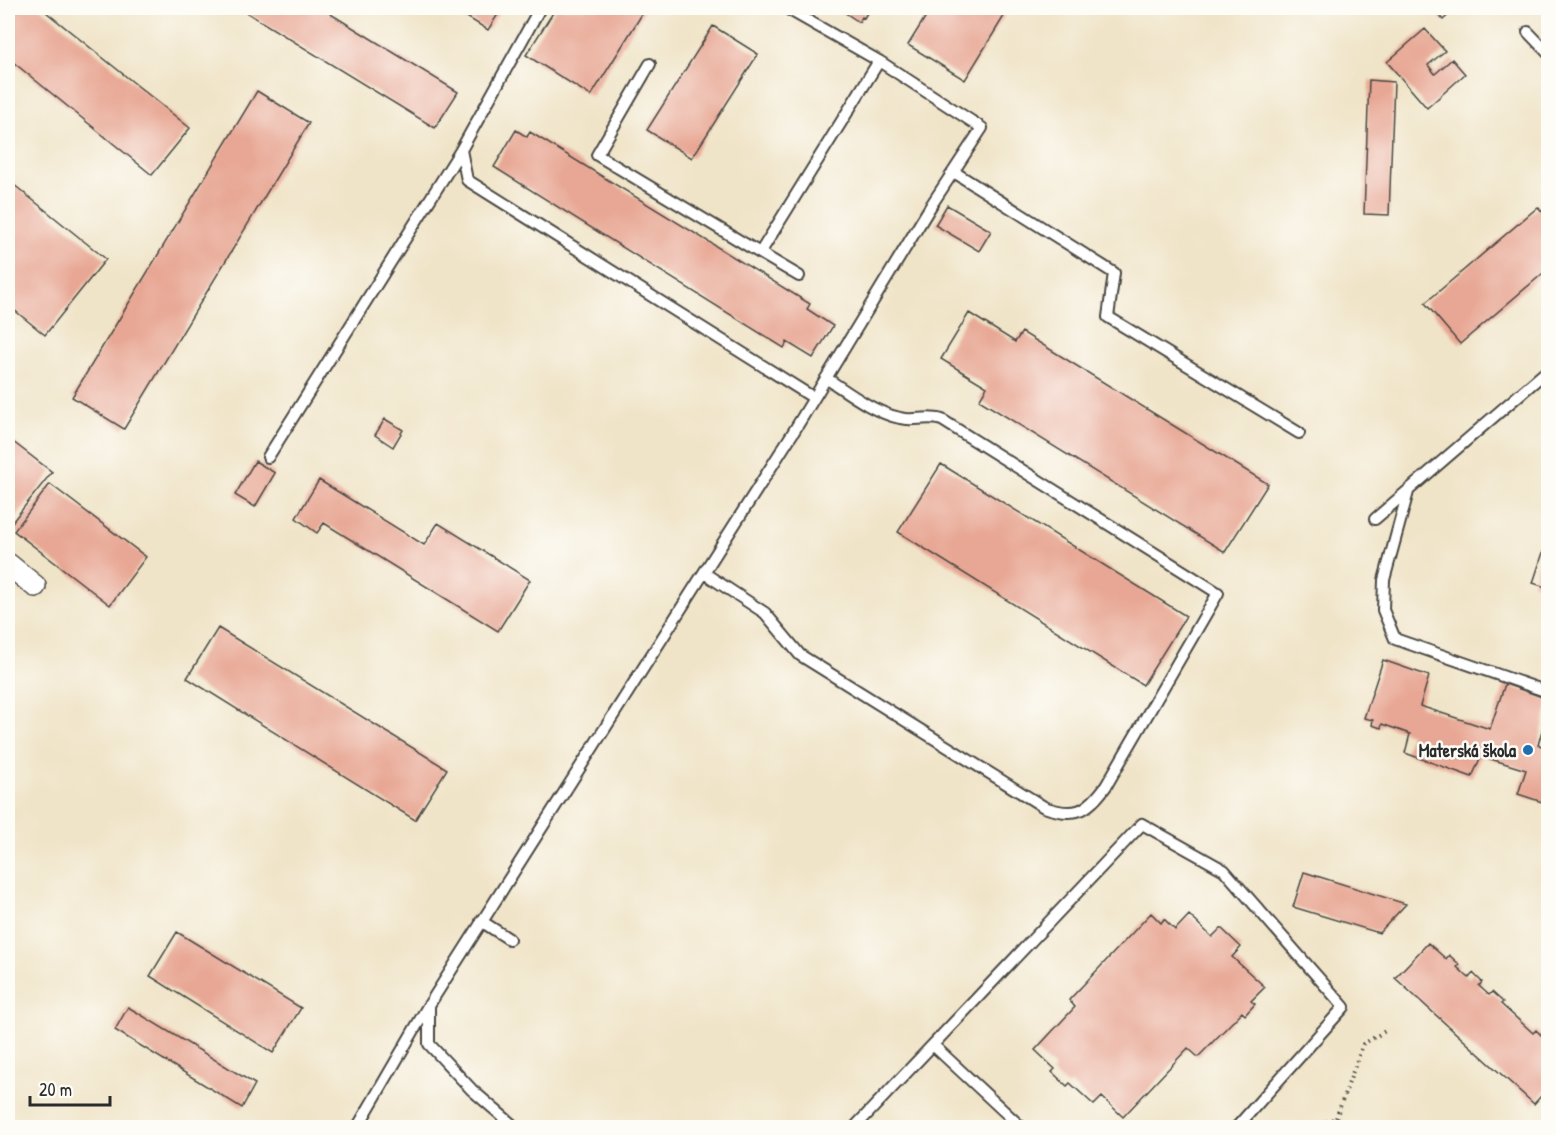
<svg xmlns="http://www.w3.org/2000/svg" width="1556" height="1135" viewBox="0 0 1556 1135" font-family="'Patrick Hand',sans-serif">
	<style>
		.building { fill: #e8a794 }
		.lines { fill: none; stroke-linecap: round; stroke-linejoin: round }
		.service-casing { stroke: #494743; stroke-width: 14 }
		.minor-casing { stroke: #494743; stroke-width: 24 }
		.path { stroke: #494743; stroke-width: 4; stroke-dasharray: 1.5 4.5; stroke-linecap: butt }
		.service { stroke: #fff; stroke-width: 10 }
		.minor { stroke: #fff; stroke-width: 21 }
		.poi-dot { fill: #1f6fb2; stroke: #fdfcf7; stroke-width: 2 }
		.labels { text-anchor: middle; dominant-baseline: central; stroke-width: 5; stroke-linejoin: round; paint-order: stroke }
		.poi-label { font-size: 18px; font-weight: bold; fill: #2b2b2b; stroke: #fdfcf7; text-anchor: end }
	</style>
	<rect width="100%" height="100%" fill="#fdfcf7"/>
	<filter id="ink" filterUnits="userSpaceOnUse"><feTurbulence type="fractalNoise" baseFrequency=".0167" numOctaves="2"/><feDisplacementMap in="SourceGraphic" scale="12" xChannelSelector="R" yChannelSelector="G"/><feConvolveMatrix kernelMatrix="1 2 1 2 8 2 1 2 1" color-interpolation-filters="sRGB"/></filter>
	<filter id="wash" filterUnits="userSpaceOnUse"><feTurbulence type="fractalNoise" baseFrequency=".008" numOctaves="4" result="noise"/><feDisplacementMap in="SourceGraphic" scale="24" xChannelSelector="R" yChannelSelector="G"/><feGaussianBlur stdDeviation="1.35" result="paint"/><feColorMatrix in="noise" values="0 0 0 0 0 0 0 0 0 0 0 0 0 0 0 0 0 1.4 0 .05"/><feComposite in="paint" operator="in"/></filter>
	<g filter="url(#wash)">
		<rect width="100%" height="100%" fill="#f0e4c8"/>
		<g id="blocks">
			<path class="building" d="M8,8H41L190,128L152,175L8,58Z
				M239,8H321L458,92L435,128Z
				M452,8H502L488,30Z
				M556,8H638L644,11L591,96L526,55Z
				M847,8H870L864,18L862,17L859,22L844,12Z
				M931,8H1009L965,80L908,45Z
				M1432,8H1456L1443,20Z
				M713,26L758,54L692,158L647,130Z
				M1425,29L1445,51L1428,65L1435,74L1452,59L1465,74L1427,108L1387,62Z
				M1369,80L1394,82L1389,215L1364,214Z
				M257,91L309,123L124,429L72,397Z
				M516,130L527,137L530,132L810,304L807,309L833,326L813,358L787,342L784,348L494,167Z
				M8,180L106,259L45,335L8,305Z
				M947,205L991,231L979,251L935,225Z
				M1538,207L1548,218V269L1460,344L1425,303Z
				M969,313L1015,342L1022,332L1268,484L1225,552L979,400L987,387L941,359Z
				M385,419L403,430L393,447L375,435Z
				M8,438L52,472L9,526L8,524Z
				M255,461L275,473L255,507L235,495Z
				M941,464L1186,616L1143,685L898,532Z
				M319,480L424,545L438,523L530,580L498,631L324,523L317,533L296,518Z
				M50,484L146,557L110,605L14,531Z
				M1548,537V588L1533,583Z
				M218,628L447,769L415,820L187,678Z
				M1383,660L1429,676L1420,706L1490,729L1505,684L1548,699V709L1538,745L1548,748V804L1518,794L1526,770L1481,756L1472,777L1405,753L1410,734L1382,724L1381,728L1372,725L1373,720L1364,718Z
				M1304,872L1406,904L1379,933L1293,907Z
				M1151,913L1161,923L1164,919L1175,930L1189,915L1212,937L1221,928L1241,947L1232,957L1265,987L1251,1001L1255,1004L1245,1015L1242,1012L1198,1057L1188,1048L1123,1117L1102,1097L1094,1105L1070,1083L1067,1086L1052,1072L1055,1069L1035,1050L1075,1007L1069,1000Z
				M177,932L301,1008L273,1053L150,976Z
				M1428,943L1446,959L1449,955L1460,965L1457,967L1469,978L1473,973L1482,982L1479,986L1489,995L1492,992L1503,1002L1501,1004L1533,1033L1536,1030L1548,1042L1545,1045L1548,1048V1088L1534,1104L1395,978Z
				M128,1007L255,1084L242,1108L115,1030Z"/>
		</g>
	</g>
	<g filter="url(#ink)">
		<use href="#blocks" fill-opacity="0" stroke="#494743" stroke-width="1.5"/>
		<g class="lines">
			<defs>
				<path id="service" d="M540,8L461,150L467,180L814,398
					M1528,32L1548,53
					M650,64L597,155L760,253L879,61
					M954,172L1114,273L1108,317L1299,433
					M760,253L799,276
					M268,457L461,150
					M1408,492L1384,580L1383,610L1395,639L1548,692
					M1375,519L1548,370
					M704,573L765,613L800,655L1044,807C1075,818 1087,812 1106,786L1218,593L942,420C927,415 913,422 900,418C873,412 849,393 826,378
					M481,921L509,939
					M933,1045L1022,1128
					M357,1128L428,1006
					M516,1128L472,1090L429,1044V1005L794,431L932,204L982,128L879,61L786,8
					M854,1128L1142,824L1224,870L1344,1007L1236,1128"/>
				<path id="minor" d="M8,564L35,586"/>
			</defs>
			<use href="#service" class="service-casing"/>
			<use href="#minor" class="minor-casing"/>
			<path class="path" d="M1336,1118L1363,1044L1387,1030
				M1309,1128L1336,1118L1345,1128
				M1541,1128L1548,1120"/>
			<use href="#service" class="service"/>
			<use href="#minor" class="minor"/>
		</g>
	</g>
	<circle class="poi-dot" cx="1528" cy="750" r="6"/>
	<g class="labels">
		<g class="poi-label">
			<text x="1516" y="750">Materská škola</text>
		</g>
	</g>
	<rect width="1556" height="1135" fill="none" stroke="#fdfcf7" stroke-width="30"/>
	<path d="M30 1096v9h80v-9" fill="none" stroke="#2b2b2b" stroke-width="3"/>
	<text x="39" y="1096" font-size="18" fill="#2b2b2b" stroke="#fdfcf7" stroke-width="4.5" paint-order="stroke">20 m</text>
</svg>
